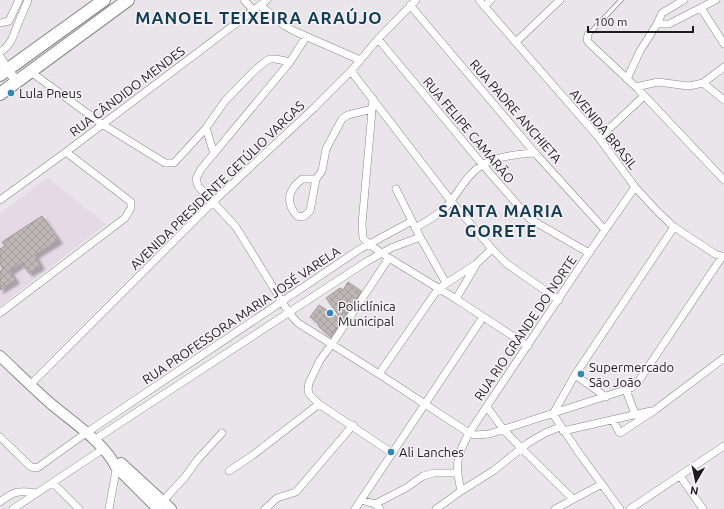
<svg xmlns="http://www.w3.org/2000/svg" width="724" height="509" viewBox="0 0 724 509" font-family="Ubuntu,sans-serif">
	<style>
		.built { fill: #e4d9e5 }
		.building { fill: url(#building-cross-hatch); stroke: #a29a99; filter: url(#shadow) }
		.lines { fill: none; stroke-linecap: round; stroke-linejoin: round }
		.service-casing { stroke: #8b868b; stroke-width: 5 }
		.minor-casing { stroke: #8b868b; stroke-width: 8 }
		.tertiary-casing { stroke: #8b868b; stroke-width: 10 }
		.secondary-casing { stroke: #8b868b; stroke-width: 12 }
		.trunk-casing { stroke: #8b868b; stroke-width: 14 }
		.service { stroke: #fff; stroke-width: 3.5 }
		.minor { stroke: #fff; stroke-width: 7 }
		.tertiary { stroke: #fff; stroke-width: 9 }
		.secondary { stroke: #fff; stroke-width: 10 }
		.trunk { stroke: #fff; stroke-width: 12 }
		.poi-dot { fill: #2e89b6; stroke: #f7f2f8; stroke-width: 1.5 }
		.labels { text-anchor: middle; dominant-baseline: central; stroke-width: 3; stroke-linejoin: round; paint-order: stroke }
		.street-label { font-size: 13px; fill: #1d1c1d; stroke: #f7f2f8 }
		.poi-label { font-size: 13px; fill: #1d1c1d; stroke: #f7f2f8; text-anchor: start }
		.district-label { font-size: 17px; font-weight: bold; letter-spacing: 1px; fill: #113d52; stroke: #f7f2f8 }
	</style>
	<defs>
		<pattern id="building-cross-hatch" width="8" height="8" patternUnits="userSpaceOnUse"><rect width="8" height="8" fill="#beb7b6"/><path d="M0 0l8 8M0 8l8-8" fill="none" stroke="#a39d9c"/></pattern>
		<filter id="shadow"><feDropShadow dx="3.5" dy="3.5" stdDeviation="1" flood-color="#0004"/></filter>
	</defs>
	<rect width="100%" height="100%" fill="#eae5eb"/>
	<path class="built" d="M48,178L106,224L0,306V213Z"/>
	<path class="building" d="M42,216L59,240L35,255L41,266L29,273L22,263L10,271L16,280L0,290V271L3,269L0,264V249L5,246L2,242Z
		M348,282L361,291L342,320L326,298L340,288L343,290Z
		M319,305L342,320L331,337L318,326L319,324L310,317Z"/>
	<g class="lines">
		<defs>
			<path id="service" d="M588,35L621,0"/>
			<path id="minor" d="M244,0L253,10
				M479,0L599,138L635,187L658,212L674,227L715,254L724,257
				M260,5L285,26L294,31L360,60
				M410,5L535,153L605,230
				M484,6L491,0
				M701,8L724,44
				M0,23L9,21L19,0
				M657,24H669L716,0
				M588,35L587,40L588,42L636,87L724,180
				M306,37L290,62L201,169L196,179L198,186L236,227L289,313L298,323L379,374L469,433L475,435L489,434L631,388L638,382L722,257
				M378,39L482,164L530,219L589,253
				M516,42L560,0
				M0,52C12,45 13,35 18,24C21,16 25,8 28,0
				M351,71L451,201L492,249L507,264L559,300
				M31,72L102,124L165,163H174L206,128L225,101L254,71L266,61L270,59H276L290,62
				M627,79L640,51L657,24L662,13L684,0
				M703,83L724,100
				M636,87L658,82L688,86L694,85L703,83L724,67
				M373,99L362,224L363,238L369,244L389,258L456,299L528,346
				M206,128L214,154
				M599,138L644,96
				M316,179H302C288,190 285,202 297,216L303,217L310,211L316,179L322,171L326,149L342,119L348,115L372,109
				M396,189L420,237L446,283
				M0,200L66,152L267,0
				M415,228C426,222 437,216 446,207C458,194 466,175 482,165C495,156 520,154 535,153
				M389,258L332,344L320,360L309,383L308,389L309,394L319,404L392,453
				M456,299L476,265
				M0,313L125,218L131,208V202L66,152
				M379,374L438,289L476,264L492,249
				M575,375L606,397
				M31,384L213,202L314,108L351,71L378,39L416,0
				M626,390L635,414
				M487,407L503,429L521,448L573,499
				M613,420L619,432L620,433L655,410L724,358
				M563,431L651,411
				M0,437L31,467L37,468L86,433L360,249L412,221
				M94,440L366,262L391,248L420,237
				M229,471L253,455L319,404
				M680,476L703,509
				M53,483L79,509
				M461,491C455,465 456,457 469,433L589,253L635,187
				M361,500L375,504L380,509
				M0,502C14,491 19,490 36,493
				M160,504L185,477L198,459L222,433
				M375,504L406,488L423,476L434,473H457
				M13,509L103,449
				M109,509L117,465
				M265,509L277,498L296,492L353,425
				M355,509L483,317
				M436,509L461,491L493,471L528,443L545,433L560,427
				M555,509L602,484
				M620,509L579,453L553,414L575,375L674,227
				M630,509L724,446"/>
			<path id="tertiary" d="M0,58L7,69L17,82"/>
			<path id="secondary" d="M0,356C17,372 33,388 50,403C71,421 104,442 116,467L158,509
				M121,463L171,509"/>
			<path id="trunk" d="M0,75L104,0
				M0,94L128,0"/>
		</defs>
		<use href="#service" class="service-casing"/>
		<use href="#minor" class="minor-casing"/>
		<use href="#tertiary" class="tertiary-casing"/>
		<use href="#secondary" class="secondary-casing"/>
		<use href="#trunk" class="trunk-casing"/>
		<use href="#service" class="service"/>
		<use href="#minor" class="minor"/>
		<use href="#tertiary" class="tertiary"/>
		<use href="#secondary" class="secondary"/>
		<use href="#trunk" class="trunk"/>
	</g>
	<g class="poi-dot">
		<circle cx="11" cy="93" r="4"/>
		<circle cx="330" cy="313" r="4"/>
		<circle cx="581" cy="374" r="4"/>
		<circle cx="391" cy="452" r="4"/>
	</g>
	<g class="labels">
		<g class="street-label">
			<text transform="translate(127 91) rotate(-37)">RUA CÂNDIDO MENDES</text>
			<text transform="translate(516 111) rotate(49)">RUA PADRE ANCHIETA</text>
			<text transform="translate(604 129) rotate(51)">AVENIDA BRASIL</text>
			<text transform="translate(469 130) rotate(50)">RUA FELIPE CAMARÃO</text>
			<text transform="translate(217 185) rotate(-44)">AVENIDA PRESIDENTE GETÚLIO VARGAS</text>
			<text transform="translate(241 315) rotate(-34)">RUA PROFESSORA MARIA JOSÉ VARELA</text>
			<text transform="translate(525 328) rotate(-56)">RUA RIO GRANDE DO NORTE</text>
		</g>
		<g class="poi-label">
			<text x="19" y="93">Lula Pneus</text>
			<text x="338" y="306">Policlínica<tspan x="338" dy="15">Municipal</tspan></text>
			<text x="589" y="367">Supermercado<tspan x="589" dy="15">São João</tspan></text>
			<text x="399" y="452">Ali Lanches</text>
		</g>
		<g class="district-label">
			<text x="259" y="17">MANOEL TEIXEIRA ARAÚJO</text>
			<text x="501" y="210">SANTA MARIA<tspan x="501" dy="20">GORETE</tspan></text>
		</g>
	</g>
	<g transform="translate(696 481) rotate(189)" stroke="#f7f2f8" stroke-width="3" paint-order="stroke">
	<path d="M0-3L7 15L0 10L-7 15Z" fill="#1d1c1d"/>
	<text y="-6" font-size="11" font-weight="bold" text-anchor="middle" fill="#1d1c1d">N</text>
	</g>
	<path d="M588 26v6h105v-6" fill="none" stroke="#1d1c1d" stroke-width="2"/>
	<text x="594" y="26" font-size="12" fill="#1d1c1d" stroke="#f7f2f8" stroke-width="3" paint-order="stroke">100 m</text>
</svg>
